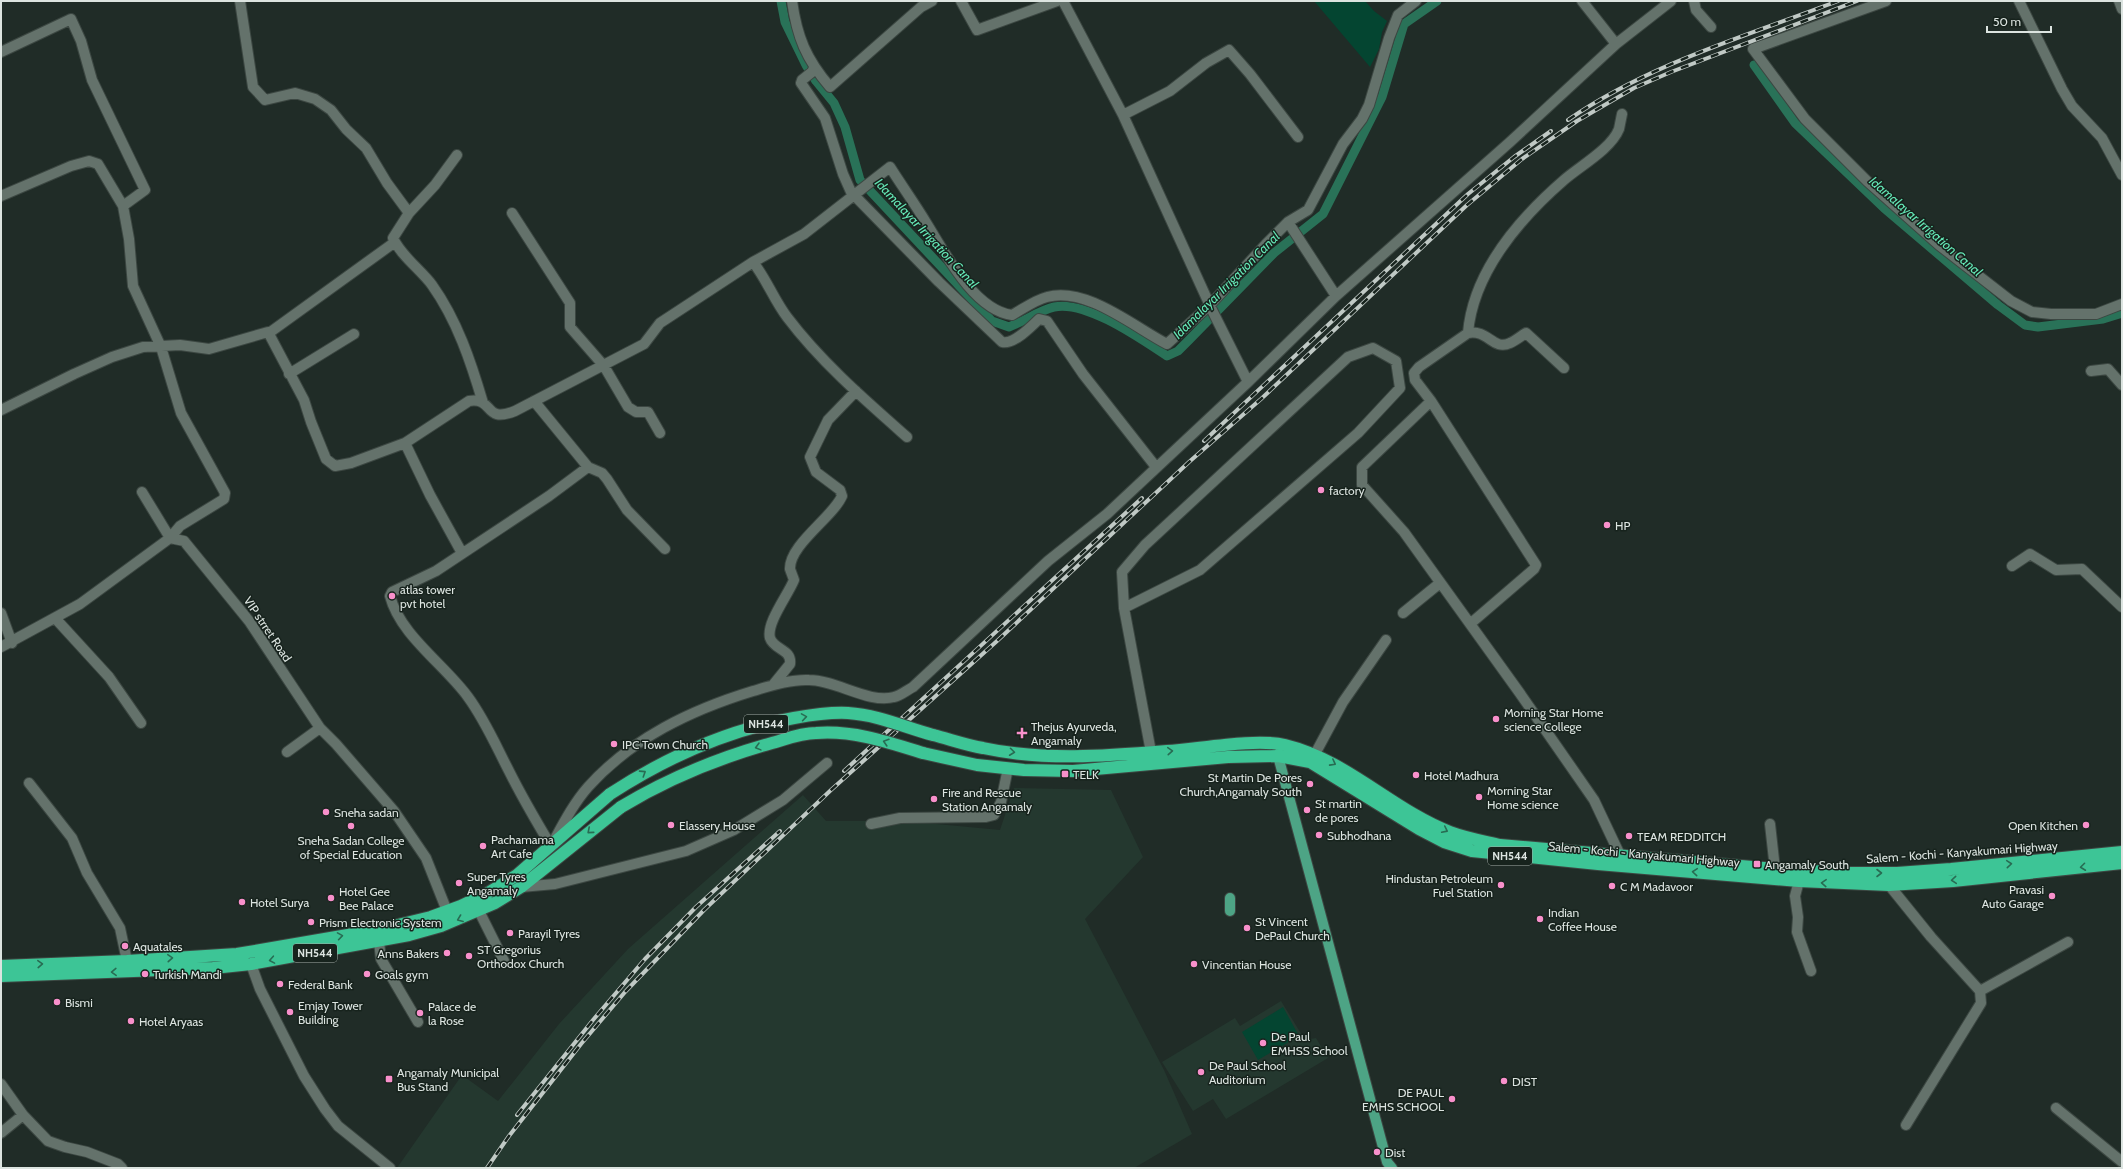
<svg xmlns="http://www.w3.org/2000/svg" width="2123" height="1169" viewBox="0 0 2123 1169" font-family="Cabin,sans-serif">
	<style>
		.built { fill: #24382f }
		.green { fill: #044531 }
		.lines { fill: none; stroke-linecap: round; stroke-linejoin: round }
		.canal { stroke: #297258; stroke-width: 9 }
		.minor-casing { stroke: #3c4742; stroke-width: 12 }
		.major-casing { stroke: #3c4742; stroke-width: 12 }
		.highway-casing { stroke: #3c4742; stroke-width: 14 }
		.minor { stroke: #64726b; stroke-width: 10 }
		.major { stroke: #4da485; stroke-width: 10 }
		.highway { stroke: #3dc596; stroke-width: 12 }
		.rail-casing { stroke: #c0c9c5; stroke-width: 4 }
		.rail { stroke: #17231d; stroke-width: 2.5; stroke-dasharray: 8; stroke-linecap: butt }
		.highway-bridge-casing { stroke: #3c4742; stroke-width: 14; stroke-linecap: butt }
		.highway-bridge { stroke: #3dc596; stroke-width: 12 }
		.oneway { stroke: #286c53 }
		.poi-dot { fill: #f890cb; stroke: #17231d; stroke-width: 1.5 }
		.labels { text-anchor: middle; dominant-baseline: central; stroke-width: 3; stroke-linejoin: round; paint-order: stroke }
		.shield { fill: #17231d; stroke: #a1aaa6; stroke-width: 1 }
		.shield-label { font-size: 11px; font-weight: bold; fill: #dce4e0 }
		.poi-label { font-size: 12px; fill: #dce4e0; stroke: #17231d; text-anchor: start }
		.street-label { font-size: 12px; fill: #dce4e0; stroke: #17231d }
		.water-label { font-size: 13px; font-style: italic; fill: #65e8b7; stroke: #17231d }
	</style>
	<rect width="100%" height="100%" fill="#202c27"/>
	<path class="built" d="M1014,788L1111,790L1143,857L1085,919L1164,1070L1192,1134L1134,1168H397L462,1075L498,1101L559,1024L628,949L803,795L826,821H905L1000,830Z
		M1281,1001L1305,1040L1316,1038L1328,1058L1226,1119L1213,1099L1193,1111L1162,1062L1235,1018L1240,1026Z"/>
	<path class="green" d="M1314,1H1365L1374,11L1387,21L1382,32L1379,49L1370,67Z
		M1283,1007L1299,1036L1258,1060L1242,1032Z"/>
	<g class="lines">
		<path class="canal" d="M781,1L785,22L806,65L816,81L834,103L845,127L860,180L992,321L1009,327C1023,322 1040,310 1054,307C1086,300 1141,339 1167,356L1178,351L1189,340L1274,253L1323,214L1382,97L1404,24L1437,1
			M1754,65L1795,123L1884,208L1998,305L2025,325L2038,327L2103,319L2122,313"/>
		<defs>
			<path id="minor" d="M240,1L253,87L265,100L295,93L315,99L331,110L346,129L366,148L387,183L409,213L393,238C401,256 421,270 432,285C457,320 471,362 483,403
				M792,1C797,37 806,59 830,87L921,7L932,1
				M961,1L977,30L1057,1
				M1063,1L1123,115L1212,310L1248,382
				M1694,1L1696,10L1711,27
				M1886,1L1753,49L1805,119L1867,181L1939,245L2011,301L2032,312L2051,314H2096L2122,304
				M2019,1L2062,89L2072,106L2102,138L2122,175
				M2119,1L2122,9
				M1616,44L1671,1
				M1,52L71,19L81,41L92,80L145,190L123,206
				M814,68L812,72L802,80L801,83L825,118L843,174L851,192L939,282L1002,342C1013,345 1031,327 1039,319L1047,321L1083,374L1156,467
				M1123,115L1170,91L1206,63L1229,50L1250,74L1298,137
				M1,196L71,166L89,161L98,164L123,206L129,239L133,286L161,347L181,413L225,493L224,499L180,526L170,538L142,492
				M409,213L435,185L457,155
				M512,213L570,303V327L604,366L628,407L636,412H648L660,433
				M1288,222L1336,296
				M753,262L804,234L890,167C902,186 915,204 927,224C945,253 974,310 1012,315C1023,309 1035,300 1047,297C1086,286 1134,327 1167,344L1210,305L1267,243L1288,222L1308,210L1343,144L1362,119L1369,105L1389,38L1398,15L1416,1
				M269,333L395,242
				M1468,333C1473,273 1519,219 1564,180C1580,166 1611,149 1619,129C1620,124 1621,119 1622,114
				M2091,371L2108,369L2122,385
				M289,374L354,334
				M534,401L588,467L602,473L607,479L627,510L665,549
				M1431,401L1362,467V485L1404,532L1519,692L1594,800L1620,855
				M1,410L74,374L112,357L143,347L180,345L209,349L268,332L304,400L311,422L326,459L335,466L351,463L405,443L469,401C495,397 483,424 515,411L644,344L660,323L753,262C767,280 774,300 787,317C821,362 865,400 907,437
				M405,443L430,495L462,553
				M588,467L549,496L436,571L392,592L390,596C400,635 445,665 468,697C485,720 496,746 509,771C522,797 536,821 551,846C562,826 573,804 588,787C632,738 691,710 753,691C770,686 791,679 809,680C836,680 869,704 894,697C900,696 907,690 913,687L1048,561L1107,514L1248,382L1336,296L1510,142L1616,44L1582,1
				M2012,566L2030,554L2056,570L2082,569L2122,607
				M1124,608L1200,570L1358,433L1400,388L1396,361L1373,348L1348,357L1145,545L1122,572L1124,608L1151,752
				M1,613L12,643
				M1403,613L1440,583
				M55,618L109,677L141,723
				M1470,624L1534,569L1536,565L1431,401L1415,380L1414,373L1419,367L1468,333C1488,329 1493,351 1510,343C1515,341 1521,336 1526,333L1564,368
				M1,647L80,604L170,538L184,541L249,621L320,728L336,744L394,811L426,858L447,911
				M773,685L790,664C792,649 774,650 770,638C766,623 788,595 794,580C793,577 791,572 790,569C789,545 833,517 842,496L840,490L816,472L810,457L828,420L856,391
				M287,752L320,728
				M1315,754L1343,702L1386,640
				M29,783L72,838L87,873L120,928L127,961
				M871,824L900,818L986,817L994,815L1001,802L1008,768
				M1770,824L1775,869
				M1799,881L1795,896L1798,917L1797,932L1811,971
				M1889,885L1931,937L1980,991L1981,1003L1906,1125
				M521,887L555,884L686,851L734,830L783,800L827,763
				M479,911L504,961
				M379,942L381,959L418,1022
				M251,964L260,989L304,1076L325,1109L338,1126L390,1168
				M1980,991L2068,942
				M1,1084L23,1115L48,1141L65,1147L87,1152L118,1164L122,1168
				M2056,1108L2122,1162
				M1,1133L23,1115"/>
			<path id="major" d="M1281,750L1278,756L1387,1162L1392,1168
				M1230,911V898"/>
			<path id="highway" d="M933,735C949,739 966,745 983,748C1043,761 1106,756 1167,751C1199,749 1255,738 1285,745C1347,760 1391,809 1450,832C1466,838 1483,841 1500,845L1775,869L1847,873H1897L1951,869L2122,852
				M923,753L977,765L1024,770L1073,771L1228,757L1278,756L1310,762L1419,829L1444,842L1472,851L1598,864L1799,881L1889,885L1953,881L2122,863
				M1,966L127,961L237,954L377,930L431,917L461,906L488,893L517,875L610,794
				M1,976L213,968L251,964L409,935L441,926L495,903L521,887L621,807"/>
		</defs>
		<use href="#minor" class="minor-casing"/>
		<use href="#major" class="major-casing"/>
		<use href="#highway" class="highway-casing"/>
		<use href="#minor" class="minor"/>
		<use href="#major" class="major"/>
		<use href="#highway" class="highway"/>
		<defs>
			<path id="rail" d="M1568,120C1649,64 1746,36 1838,1
				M1204,441L1468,194L1514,157L1551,131
				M844,771L1142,498
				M517,1115L593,1020L645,959L696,907L780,831
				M487,1168L509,1136L581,1044L625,992L704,910L831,790L997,641L1189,462L1261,399L1467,205L1522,159L1577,121L1634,88L1671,72L1857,1"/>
		</defs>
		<use href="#rail" class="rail-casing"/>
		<use href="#rail" class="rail"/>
		<defs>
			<path id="highway-bridge" d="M610,794C667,757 726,730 794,718C811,715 831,712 848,713C878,715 904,727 933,735
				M621,807C669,778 718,758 772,743C786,739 801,733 816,733C853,730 888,742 923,753"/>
		</defs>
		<use href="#highway-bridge" class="highway-bridge-casing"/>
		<use href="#highway-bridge" class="highway-bridge"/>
	</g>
	<defs><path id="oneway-chevron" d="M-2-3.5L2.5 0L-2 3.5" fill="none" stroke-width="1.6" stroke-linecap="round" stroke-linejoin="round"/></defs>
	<g class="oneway">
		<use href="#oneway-chevron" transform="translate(804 717) rotate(-9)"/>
		<use href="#oneway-chevron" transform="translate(886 742) rotate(-163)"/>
		<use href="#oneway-chevron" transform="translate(758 747) rotate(165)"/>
		<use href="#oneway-chevron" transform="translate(1170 751) rotate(-4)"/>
		<use href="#oneway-chevron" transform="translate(1012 752) rotate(7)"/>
		<use href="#oneway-chevron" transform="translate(1333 763) rotate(28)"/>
		<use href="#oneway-chevron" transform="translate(643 773) rotate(-33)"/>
		<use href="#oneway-chevron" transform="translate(1445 830) rotate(26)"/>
		<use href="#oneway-chevron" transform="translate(590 831) rotate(139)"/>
		<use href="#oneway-chevron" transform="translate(2009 864) rotate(-5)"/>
		<use href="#oneway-chevron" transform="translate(2083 867) rotate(173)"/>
		<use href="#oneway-chevron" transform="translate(1695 872) rotate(-175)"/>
		<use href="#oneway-chevron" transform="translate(1879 873)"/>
		<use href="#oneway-chevron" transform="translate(1954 880) rotate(175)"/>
		<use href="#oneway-chevron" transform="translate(1824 883) rotate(-177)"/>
		<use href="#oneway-chevron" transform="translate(460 919) rotate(159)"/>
		<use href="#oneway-chevron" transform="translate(340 936) rotate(-9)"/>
		<use href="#oneway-chevron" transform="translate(170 958) rotate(-4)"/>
		<use href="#oneway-chevron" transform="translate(272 960) rotate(170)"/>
		<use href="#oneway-chevron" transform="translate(40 964) rotate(-3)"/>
		<use href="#oneway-chevron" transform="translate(114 972) rotate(178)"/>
	</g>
	<g class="poi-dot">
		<circle cx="1321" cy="490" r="4"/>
		<circle cx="1607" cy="525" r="4"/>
		<circle cx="392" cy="596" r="4"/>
		<circle cx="1496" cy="719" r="4"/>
		<path d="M1020 727h4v4h4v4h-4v4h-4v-4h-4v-4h4z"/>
		<circle cx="614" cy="744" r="4"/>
		<rect x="1061" y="770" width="8" height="8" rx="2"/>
		<circle cx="1416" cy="775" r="4"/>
		<circle cx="1310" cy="784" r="4"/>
		<circle cx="1479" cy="797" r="4"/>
		<circle cx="934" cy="799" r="4"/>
		<circle cx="1307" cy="810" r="4"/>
		<circle cx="326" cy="812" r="4"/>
		<circle cx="671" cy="825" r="4"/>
		<circle cx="2086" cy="825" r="4"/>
		<circle cx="351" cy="826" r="4"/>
		<circle cx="1319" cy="835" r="4"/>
		<circle cx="1629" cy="836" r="4"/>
		<circle cx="483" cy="846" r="4"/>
		<rect x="1753" y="860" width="8" height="8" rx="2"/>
		<circle cx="459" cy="883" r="4"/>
		<circle cx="1501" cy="885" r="4"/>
		<circle cx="1612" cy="886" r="4"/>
		<circle cx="2052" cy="896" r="4"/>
		<circle cx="331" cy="898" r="4"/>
		<circle cx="242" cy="902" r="4"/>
		<circle cx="1540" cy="919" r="4"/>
		<circle cx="311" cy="922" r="4"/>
		<circle cx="1247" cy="928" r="4"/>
		<circle cx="510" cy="933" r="4"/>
		<circle cx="125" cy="946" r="4"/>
		<circle cx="447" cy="953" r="4"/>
		<circle cx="469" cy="956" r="4"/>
		<circle cx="1194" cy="964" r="4"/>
		<circle cx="145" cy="974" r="4"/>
		<circle cx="367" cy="974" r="4"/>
		<circle cx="280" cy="984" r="4"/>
		<circle cx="57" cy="1002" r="4"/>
		<circle cx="290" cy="1012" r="4"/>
		<circle cx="420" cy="1013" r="4"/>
		<circle cx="131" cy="1021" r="4"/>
		<circle cx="1263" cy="1043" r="4"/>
		<circle cx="1201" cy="1072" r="4"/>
		<rect x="385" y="1075" width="8" height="8" rx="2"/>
		<circle cx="1504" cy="1081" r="4"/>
		<circle cx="1452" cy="1099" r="4"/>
		<circle cx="1377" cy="1152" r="4"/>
	</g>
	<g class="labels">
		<g class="shield">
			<rect x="744" y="715" width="44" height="18" rx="3"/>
			<rect x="1488" y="847" width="44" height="18" rx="3"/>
			<rect x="293" y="944" width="44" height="18" rx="3"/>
		</g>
		<g class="shield-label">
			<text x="766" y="724">NH544</text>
			<text x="1510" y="856">NH544</text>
			<text x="315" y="953">NH544</text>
		</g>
		<g class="poi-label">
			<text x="1329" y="490">factory</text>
			<text x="1615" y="525">HP</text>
			<text x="400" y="589">atlas tower<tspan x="400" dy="14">pvt hotel</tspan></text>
			<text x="1504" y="712">Morning Star Home<tspan x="1504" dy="14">science College</tspan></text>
			<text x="1031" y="726">Thejus Ayurveda,<tspan x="1031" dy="14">Angamaly</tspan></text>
			<text x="622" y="744">IPC Town Church</text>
			<text x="1073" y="774">TELK</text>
			<text x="1424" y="775">Hotel Madhura</text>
			<text x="1302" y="777" text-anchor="end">St Martin De Pores<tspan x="1302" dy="14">Church,Angamaly South</tspan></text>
			<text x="1487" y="790">Morning Star<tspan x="1487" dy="14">Home science</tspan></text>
			<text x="942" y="792">Fire and Rescue<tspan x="942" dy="14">Station Angamaly</tspan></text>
			<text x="1315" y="803">St martin<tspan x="1315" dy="14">de pores</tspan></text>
			<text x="334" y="812">Sneha sadan</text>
			<text x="679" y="825">Elassery House</text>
			<text x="2078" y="825" text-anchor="end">Open Kitchen</text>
			<text x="1327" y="835">Subhodhana</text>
			<text x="1637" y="836">TEAM REDDITCH</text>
			<text x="491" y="839">Pachamama<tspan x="491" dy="14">Art Cafe</tspan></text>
			<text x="351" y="840" text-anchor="middle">Sneha Sadan College<tspan x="351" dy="14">of Special Education</tspan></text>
			<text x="1765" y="864">Angamaly South</text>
			<text x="467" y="876">Super Tyres<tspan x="467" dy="14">Angamaly</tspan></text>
			<text x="1493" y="878" text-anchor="end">Hindustan Petroleum<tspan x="1493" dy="14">Fuel Station</tspan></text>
			<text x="1620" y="886">C M Madavoor</text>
			<text x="2044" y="889" text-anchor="end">Pravasi<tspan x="2044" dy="14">Auto Garage</tspan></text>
			<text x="339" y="891">Hotel Gee<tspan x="339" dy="14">Bee Palace</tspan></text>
			<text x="250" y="902">Hotel Surya</text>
			<text x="1548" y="912">Indian<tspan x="1548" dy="14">Coffee House</tspan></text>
			<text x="1255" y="921">St Vincent<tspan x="1255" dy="14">DePaul Church</tspan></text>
			<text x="319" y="922">Prism Electronic System</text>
			<text x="518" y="933">Parayil Tyres</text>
			<text x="133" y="946">Aquatales</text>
			<text x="477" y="949">ST Gregorius<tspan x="477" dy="14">Orthodox Church</tspan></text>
			<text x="439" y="953" text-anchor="end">Anns Bakers</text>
			<text x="1202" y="964">Vincentian House</text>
			<text x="153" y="974">Turkish Mandi</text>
			<text x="375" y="974">Goals gym</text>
			<text x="288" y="984">Federal Bank</text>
			<text x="65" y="1002">Bismi</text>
			<text x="298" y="1005">Emjay Tower<tspan x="298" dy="14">Building</tspan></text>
			<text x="428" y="1006">Palace de<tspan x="428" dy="14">la Rose</tspan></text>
			<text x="139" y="1021">Hotel Aryaas</text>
			<text x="1271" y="1036">De Paul<tspan x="1271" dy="14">EMHSS School</tspan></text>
			<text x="1209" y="1065">De Paul School<tspan x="1209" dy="14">Auditorium</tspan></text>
			<text x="397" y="1072">Angamaly Municipal<tspan x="397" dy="14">Bus Stand</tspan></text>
			<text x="1512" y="1081">DIST</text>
			<text x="1444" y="1092" text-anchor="end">DE PAUL<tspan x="1444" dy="14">EMHS SCHOOL</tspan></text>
			<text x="1385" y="1152">Dist</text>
		</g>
		<g class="street-label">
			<text transform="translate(268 629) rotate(56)">VIP strret Road</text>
			<text transform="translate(1962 852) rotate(-4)">Salem - Kochi - Kanyakumari Highway</text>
			<text transform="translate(1644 854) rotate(5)">Salem - Kochi - Kanyakumari Highway</text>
		</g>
		<g class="water-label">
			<text transform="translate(1926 226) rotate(41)">Idamalayar Irrigation Canal</text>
			<text transform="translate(927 233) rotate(47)">Idamalayar Irrigation Canal</text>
			<text transform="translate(1226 285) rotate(-45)">Idamalayar Irrigation Canal</text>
		</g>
	</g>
	<rect width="2123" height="1169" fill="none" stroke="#dce4e0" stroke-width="4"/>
	<path d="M1987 26v6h64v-6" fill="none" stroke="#dce4e0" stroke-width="2"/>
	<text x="1993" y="26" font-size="12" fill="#dce4e0" stroke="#17231d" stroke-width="3" paint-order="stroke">50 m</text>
</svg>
